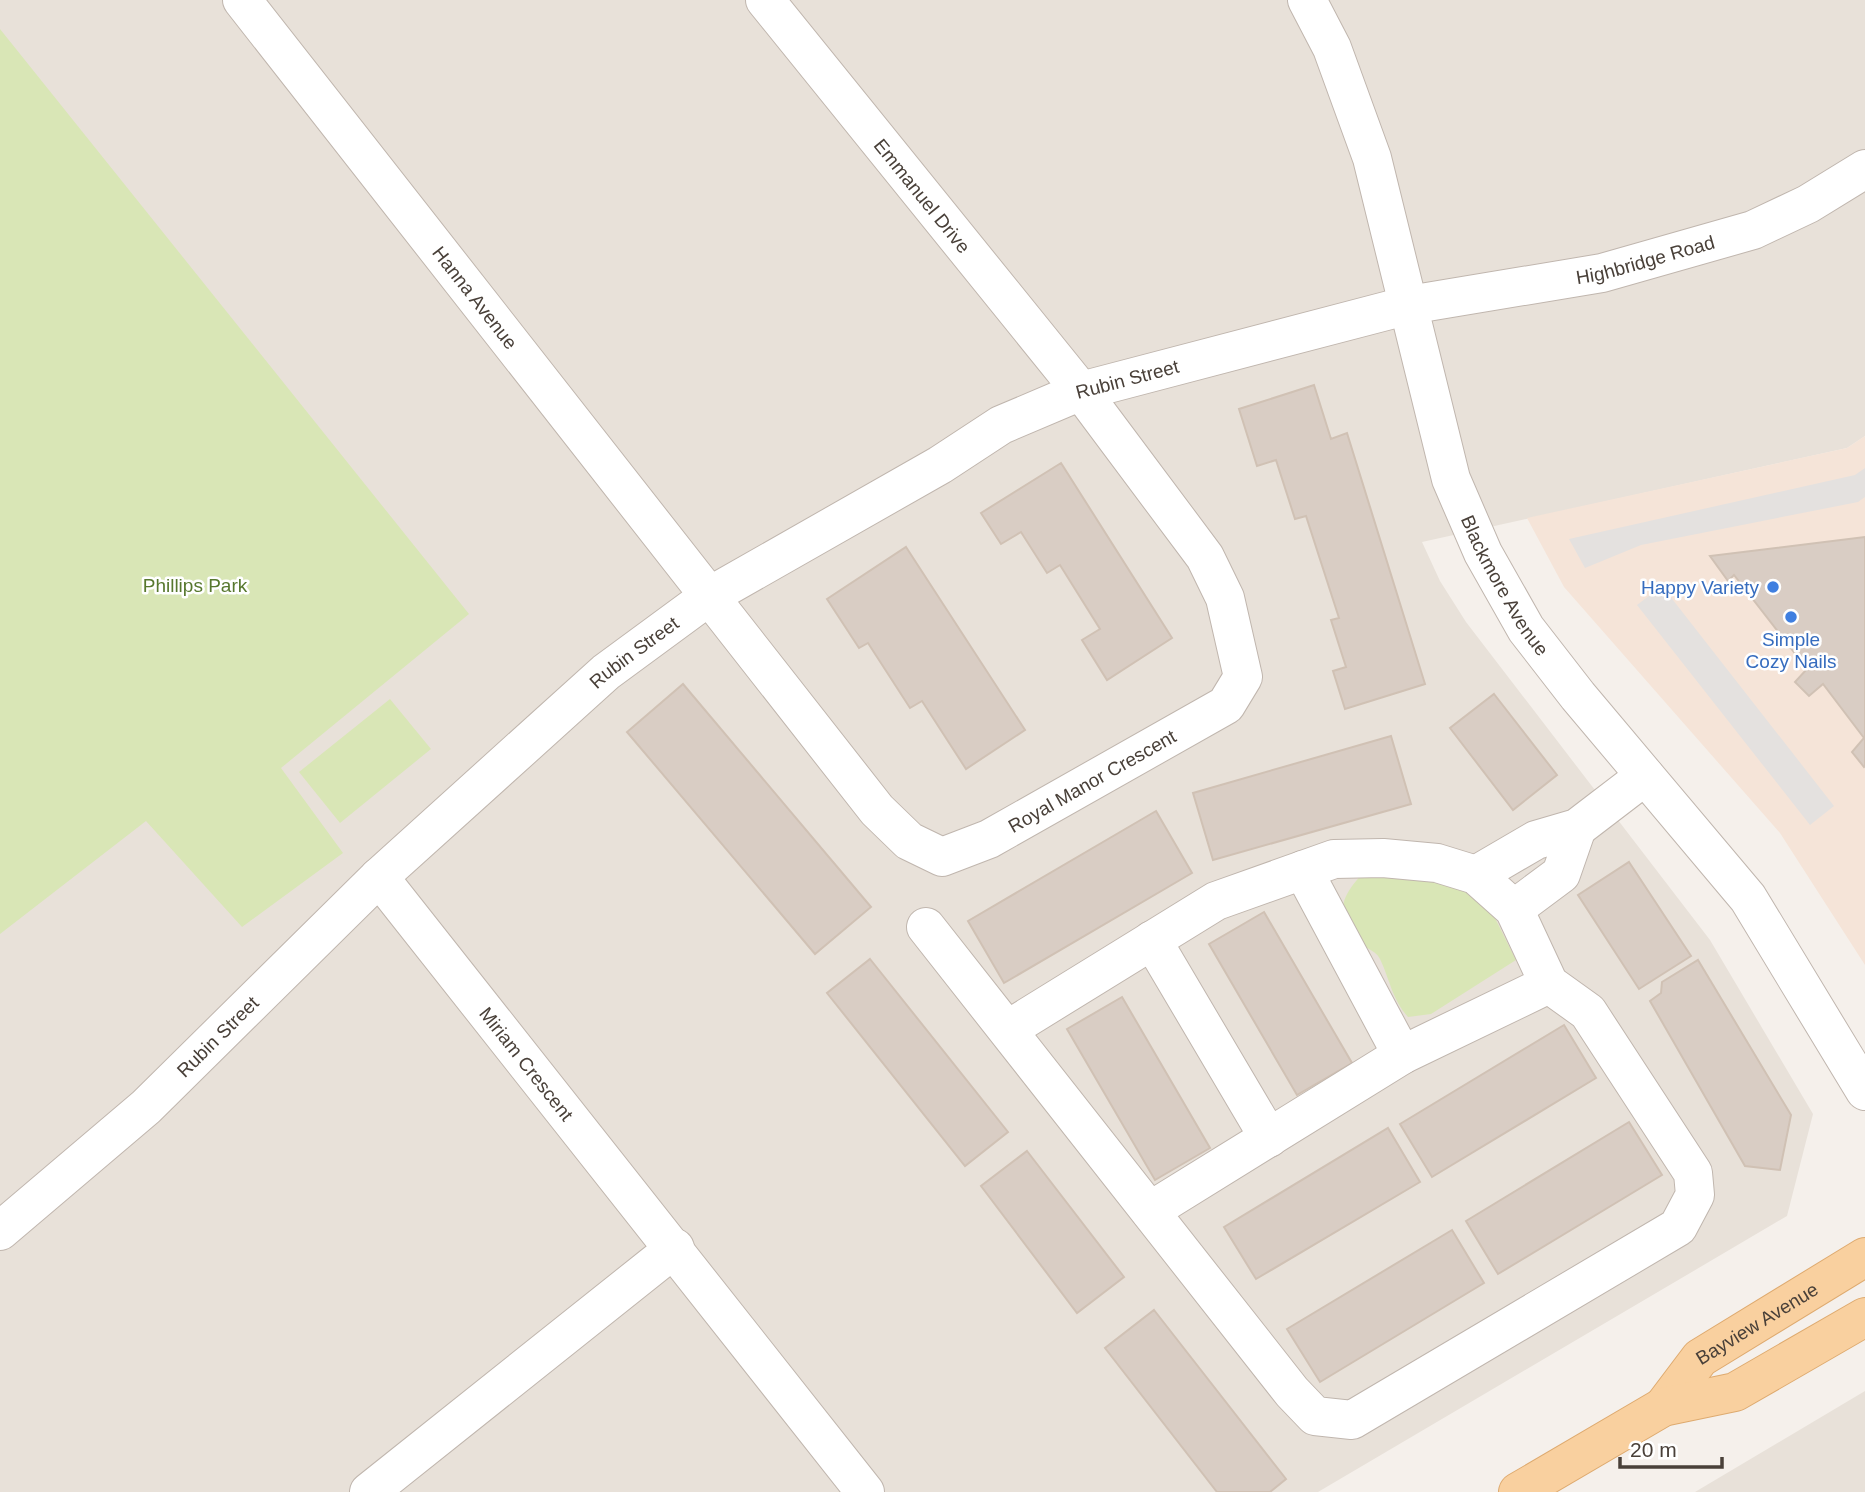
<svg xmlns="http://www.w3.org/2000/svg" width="1865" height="1492" viewBox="0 0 1865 1492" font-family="Arial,sans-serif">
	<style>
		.residential { fill: #e8e1d9 }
		.commercial { fill: #f5e4d8 }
		.green { fill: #d9e6b6 }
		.parking { fill: #e4e1df }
		.building { fill: #d9cdc4; stroke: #d0c1b4; stroke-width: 2 }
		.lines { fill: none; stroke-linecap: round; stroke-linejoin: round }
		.minor-casing { stroke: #c0b6ae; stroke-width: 40 }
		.major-casing { stroke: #deaa6f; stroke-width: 40 }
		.minor { stroke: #fff; stroke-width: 38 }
		.major { stroke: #f9d09f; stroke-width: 38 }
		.shop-dot { fill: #3f7fe0; stroke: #fff; stroke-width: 2.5 }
		.labels { text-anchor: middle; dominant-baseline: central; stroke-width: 5; stroke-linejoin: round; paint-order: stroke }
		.street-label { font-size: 19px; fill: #494039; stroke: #fff }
		.park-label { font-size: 19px; fill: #57782e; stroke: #fff }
		.shop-label { font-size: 19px; fill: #366cbe; stroke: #fff; text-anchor: end }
	</style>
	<rect width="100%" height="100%" fill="#f5f0eb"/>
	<path class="residential" d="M0,0H1865V436L1847,448L1422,542L1440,581L1466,622L1710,940L1813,1114L1787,1216L1318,1492H0Z
		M1865,1391V1492H1695Z"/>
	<path class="commercial" d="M1865,436V965L1780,833L1564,587L1527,518L1847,448Z"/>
	<path class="green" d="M0,29L469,614L281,768L343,853L242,927L146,821L0,934Z
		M390,699L431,749L340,823L299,772Z
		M1376,861L1482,892L1516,960L1431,1014L1408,1017C1392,999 1390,980 1380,959C1375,949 1361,947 1354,939C1327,907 1353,882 1376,861Z"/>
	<path class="parking" d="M1865,468V497L1858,502L1641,545L1585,568L1569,539L1855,475Z
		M1662,586L1834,806L1810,825L1637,605Z"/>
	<path class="building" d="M1314,385L1331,439L1347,433L1425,684L1345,709L1333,671L1346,667L1331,620L1339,618L1306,516L1295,519L1276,460L1257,466L1239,409Z
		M1061,463L1172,638L1107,680L1082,640L1100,629L1060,565L1047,573L1021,532L1001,544L981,513Z
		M1865,537V766L1864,767L1852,752L1864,738L1823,684L1809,696L1795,682L1807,669L1734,575L1728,581L1710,556Z
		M906,547L1025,730L966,769L922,701L910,708L868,643L859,648L827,599Z
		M683,684L871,907L815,954L627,732Z
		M1494,694L1557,775L1513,810L1450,728Z
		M1391,736L1411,804L1213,860L1193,793Z
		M1156,811L1192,873L1004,983L968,921Z
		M1629,862L1691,956L1639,989L1578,895Z
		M1264,912L1352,1063L1297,1095L1209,944Z
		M870,959L1008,1132L965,1166L827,993Z
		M1698,960L1791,1115L1780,1170L1745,1166L1650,1001L1661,993L1662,982Z
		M1122,997L1210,1148L1155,1180L1067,1029Z
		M1564,1025L1596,1078L1432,1177L1400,1124Z
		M1629,1122L1662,1175L1498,1274L1466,1221Z
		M1388,1128L1420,1182L1256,1279L1224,1227Z
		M1027,1151L1124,1277L1077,1313L981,1186Z
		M1452,1230L1484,1283L1320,1382L1287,1329Z
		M1154,1310L1286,1479L1270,1492H1217L1105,1348Z"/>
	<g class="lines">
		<defs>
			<g id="minor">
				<path id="s1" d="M242,0L877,810L909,841L942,857L989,839L1226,705L1243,677L1225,598L1205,557L1081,391L765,0"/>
				<path id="s2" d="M1307,0L1332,48L1372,158L1451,479L1483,553L1526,629L1578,696L1748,898L1865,1091"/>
				<path d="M1303,870L1402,1055"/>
				<path d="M1476,875L1536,840L1577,828L1645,776"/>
				<path id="s3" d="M379,877L865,1492"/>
				<path d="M1514,909L1561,874L1577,828"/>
				<path d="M926,927C1048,1082 1170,1237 1292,1392L1315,1416L1352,1420L1678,1227L1695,1195L1693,1173L1588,1012L1549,984L1514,909L1476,875L1437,863L1383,858L1334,859L1216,901L1007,1030"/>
				<path d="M1152,940L1269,1138"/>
				<path d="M1150,1211L1402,1055L1549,984"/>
				<path id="s4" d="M0,1231L146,1107L379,877L606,672L708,597L940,465L1001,425L1081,391L1409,305L1602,273L1753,230L1808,204L1865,169"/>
				<path d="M369,1492L675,1248"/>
			</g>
			<g id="major">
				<path id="s5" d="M1663,1407L1700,1358L1865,1257"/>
				<path d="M1518,1492L1663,1407L1735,1392L1865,1317"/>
			</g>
		</defs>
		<use href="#minor" class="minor-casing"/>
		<use href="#major" class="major-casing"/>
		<use href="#minor" class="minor"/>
		<use href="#major" class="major"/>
	</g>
	<g class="shop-dot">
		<circle cx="1773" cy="587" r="7"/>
		<circle cx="1791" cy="617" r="7"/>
	</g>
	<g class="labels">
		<g class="street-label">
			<text transform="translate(922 196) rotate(51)">Emmanuel Drive</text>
			<text stroke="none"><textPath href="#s4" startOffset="1958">Highbridge Road</textPath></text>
			<text stroke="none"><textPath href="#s1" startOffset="378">Hanna Avenue</textPath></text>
			<text stroke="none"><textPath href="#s4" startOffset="1426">Rubin Street</textPath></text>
			<text stroke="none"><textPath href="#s2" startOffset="621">Blackmore Avenue</textPath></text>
			<text stroke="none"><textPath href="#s4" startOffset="859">Rubin Street</textPath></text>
			<text stroke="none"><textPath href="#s1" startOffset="1279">Royal Manor Crescent</textPath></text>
			<text stroke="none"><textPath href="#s4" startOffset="292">Rubin Street</textPath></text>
			<text stroke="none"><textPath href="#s3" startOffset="238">Miriam Crescent</textPath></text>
			<text stroke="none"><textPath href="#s5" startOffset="128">Bayview Avenue</textPath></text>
		</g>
		<g class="park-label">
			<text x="195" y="585">Phillips Park</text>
		</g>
		<g class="shop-label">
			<text x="1759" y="587">Happy Variety</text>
			<text x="1791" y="639" text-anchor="middle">Simple<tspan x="1791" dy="22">Cozy Nails</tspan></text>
		</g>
	</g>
	<path d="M1620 1457v10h102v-10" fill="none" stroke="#494039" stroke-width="3.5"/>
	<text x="1630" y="1457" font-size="21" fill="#494039" stroke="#ffffff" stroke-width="5" paint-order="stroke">20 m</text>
</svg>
